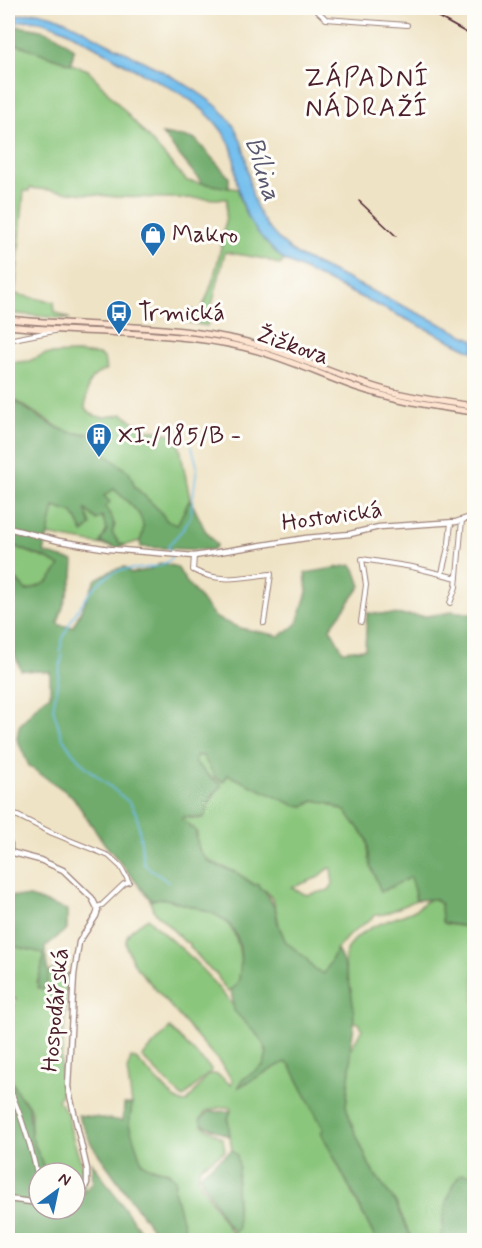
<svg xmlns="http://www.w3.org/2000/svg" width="482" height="1248" viewBox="0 0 482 1248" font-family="Mynerve,sans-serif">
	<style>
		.green { fill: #8ac67c; stroke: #6a7254; stroke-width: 1.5; fill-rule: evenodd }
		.forest { fill: #6fab6c; stroke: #5c654c; stroke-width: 1.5 }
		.water { fill: #74c0ee; stroke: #5f708c; stroke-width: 1.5 }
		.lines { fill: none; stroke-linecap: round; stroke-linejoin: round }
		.stream { stroke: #74c0ee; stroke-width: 1.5 }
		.minor-casing { stroke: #9c8178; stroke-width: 6 }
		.tertiary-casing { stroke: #9c8178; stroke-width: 7 }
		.secondary-casing { stroke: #9c8178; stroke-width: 8 }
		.minor { stroke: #fff; stroke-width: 4 }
		.tertiary { stroke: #fff; stroke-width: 4.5 }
		.secondary { stroke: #fde4d0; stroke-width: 5 }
		.rail { stroke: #4a1f2b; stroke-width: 1.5 }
		.labels { text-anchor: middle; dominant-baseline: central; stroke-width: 6; stroke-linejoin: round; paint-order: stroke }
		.poi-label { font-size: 24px; fill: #4a1f2b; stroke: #fdfcf7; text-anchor: start }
		.street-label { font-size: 24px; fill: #4a1f2b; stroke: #fdfcf7 }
		.neighbourhood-label { font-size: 26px; letter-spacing: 1.5px; fill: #4a1f2b; stroke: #fdfcf7 }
		.water-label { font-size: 26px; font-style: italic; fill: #59576f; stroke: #fdfcf7 }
	</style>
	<rect width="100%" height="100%" fill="#fdfcf7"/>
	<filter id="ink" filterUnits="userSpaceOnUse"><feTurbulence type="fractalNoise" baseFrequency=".0167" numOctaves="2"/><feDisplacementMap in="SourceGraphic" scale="12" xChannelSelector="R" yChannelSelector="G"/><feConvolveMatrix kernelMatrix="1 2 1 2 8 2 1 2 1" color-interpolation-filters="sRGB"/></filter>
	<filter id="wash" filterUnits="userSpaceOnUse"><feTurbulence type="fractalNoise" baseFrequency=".008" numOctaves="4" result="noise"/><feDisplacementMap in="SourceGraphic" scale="24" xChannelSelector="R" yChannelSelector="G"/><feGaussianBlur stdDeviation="1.35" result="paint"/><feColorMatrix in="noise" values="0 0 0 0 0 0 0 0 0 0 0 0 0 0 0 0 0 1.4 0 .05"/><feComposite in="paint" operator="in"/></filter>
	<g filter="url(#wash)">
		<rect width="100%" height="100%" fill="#efe3c5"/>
		<path class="green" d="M8,41L88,70L187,181L238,189C243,217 263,241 284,260L280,265L265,259L225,252L207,326L186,322L184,318L191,309L199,314C215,285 226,232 227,199L117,197L30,188L29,191H24L15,294L54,302L55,312L70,319L8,313Z
			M77,353L100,355L104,358L106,370C85,377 88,388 85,408C97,421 106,417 123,414L144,429L175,435L180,448L190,499L177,526L167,521L159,510L135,487L129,472L105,454L90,433H71L61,429L8,396V363L29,361L45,354Z
			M114,489C129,504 152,517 140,541L125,545L120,544L112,533L115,525L105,507L104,496Z
			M54,507L73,513L83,533L84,507L102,515L107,530L100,543L119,548L47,535Z
			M8,544L57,563L61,566C55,579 39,590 25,590L14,576L8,572Z
			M197,755L203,756L215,777L227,775L304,806L315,800L330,804L345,811L367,839L370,864L381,891L411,876L416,900L385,914L376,915L348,936L337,949L324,975C314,972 311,963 304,957C299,952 290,948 286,942C275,928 280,903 266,891C263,889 260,889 257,887C250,882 243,876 235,872C216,863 194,861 197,833L190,825L182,821L183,817L200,819C210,808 209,797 221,787L220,784L197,766L195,762ZM329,868H331L333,884L329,890L307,895L291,888L319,877Z
			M160,898C168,899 175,902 183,904C216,912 236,919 240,956C242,966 241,980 235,988L227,991L219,979L217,974L211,971L190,947V943L185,942L153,910L150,901Z
			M432,898L441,904L442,921L446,924L474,928V1178L468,1174L443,1219L444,1232L440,1240H412L396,1203L371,1169L352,1125L346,1106L351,1060L349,1053L362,1029L359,1023L354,1022C353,1008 343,966 345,956C353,927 391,921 413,911C421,907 424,901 432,898Z
			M148,918C158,930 170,939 182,949C201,965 216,987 233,1005C235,1012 239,1015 244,1020C253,1030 275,1050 263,1065C258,1072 247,1077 240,1082L239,1086L285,1062L290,1065L324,1130L321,1132L376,1240H160L167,1235L184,1230L174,1190L175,1182L169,1172L145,1166L140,1160L129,1125L132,1104L127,1070L131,1058L136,1059L174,1098L183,1103L187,1102L208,1075C217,1071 224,1080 231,1085L233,1081L221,1064L136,967C121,939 121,936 148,918ZM223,1107L231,1108L228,1119L231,1145L238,1174L236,1185L238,1229L232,1234L197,1178L200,1167L225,1151L223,1139L202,1125L201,1118L207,1111Z
			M8,945L43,953V963L37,983L43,989C49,984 44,975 52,970L69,974L61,1061V1094L58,1100L68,1115L71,1132L85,1175L84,1189L75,1196V1173H46L31,1135V1111L27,1103L19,1095L8,1073V1009L13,1011L16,999H10L8,995Z
			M170,1028L212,1070L183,1098L142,1057Z"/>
		<path class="forest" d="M9,25C37,29 53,28 74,50L71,64L8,41Z
			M162,134L195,139L229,177V188L202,183Z
			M8,396C23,406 53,429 70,432C81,435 91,433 103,436L107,442L105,454L129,472L135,487L159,510L167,521L177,525L190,499L205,530L217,545L214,549L207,550L141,547L140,541C152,517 129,504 114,489L104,496L110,502L105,507C112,517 116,521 112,533L120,544L125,545L119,548L100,543L107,530L102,516L97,520L85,509L91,525L84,533L73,513L54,507L44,553L74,561L73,577L58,622L59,625L73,627L96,579L113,570L125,567L131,573L148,570L161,563L177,567L185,580L216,618L240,628L280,636L297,624L307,592L305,573L351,565L355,569L361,586L330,628L343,651L365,649L367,613L426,616L447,613L451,611L474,614V879C467,891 474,914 474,928L444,923L442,921L441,904L435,899L416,900L411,877L381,892L370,864L367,839L345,811L330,804L315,800L304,806L294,805L228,775L223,782L215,777L203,756L197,755L195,762L211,778L221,784V787L211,797L204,818L183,817L182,819L195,830L199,850L209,862L237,873L254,885L259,884L260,889L266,892L276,911L278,924L286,942L306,958L313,968L324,974L337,949C348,971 354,998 354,1023C354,1035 348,1050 351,1060L346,1106L352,1125L371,1169L396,1203L412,1240H376L357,1201L321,1132L324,1130L290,1065L285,1062L239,1087L243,1079L264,1065L267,1051L259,1037L234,1011L231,990C239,985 239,978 240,970C245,923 221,914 183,904C172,901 162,896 151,900L104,843L72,796L29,766L17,739L19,726L40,702L50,695V672L21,670L14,653L8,624L14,591L8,586V572L27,591L48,582L60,566L46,558L8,544Z
			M8,896L30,897L67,910V929L45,947L47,968L49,972L47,984L43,989L38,988C37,976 45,964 43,953L8,945Z
			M8,1075L19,1095L29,1107L31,1135L46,1173H39V1209H75V1197L80,1196L93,1182L91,1161L147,1240H8Z
			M124,1104H132L129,1125L142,1163C152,1172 167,1167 175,1179L174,1190L185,1231L167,1235L160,1240L92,1145L78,1115L123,1121Z
			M231,1111L228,1119L230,1137L202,1124L200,1120L209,1112Z
			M232,1150L237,1155L239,1166L236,1185L238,1229L234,1232L226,1223L199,1175Z
			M461,1174H468L474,1178V1240H440C444,1233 442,1229 443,1221C443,1210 453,1181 461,1174Z"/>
		<path class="water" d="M37,12C64,17 83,30 107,43C143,61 182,79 214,104C222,110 233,123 237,132C246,149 247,167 250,185C256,217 272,236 297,255L474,340V352L284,260C255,234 243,217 236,178C235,167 235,152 229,142C206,100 165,86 125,64C105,52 85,41 65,30C46,22 26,14 8,27V17Z"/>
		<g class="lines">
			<path class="stream" d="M60,652C62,627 94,578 118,571C134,567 159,571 172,558L168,546L184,528L191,514L197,466L192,447
				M62,655L53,709L62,737L73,753L85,766L130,803L137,815L144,864L168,882"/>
		</g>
	</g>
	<g filter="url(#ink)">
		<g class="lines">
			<defs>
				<path id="minor" d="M314,8L326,19L407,25
					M8,340L54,331
					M194,556L193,570C221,584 242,577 271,574L264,623
					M442,573L449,543L451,522
					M450,603L456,587L462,520
					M361,622L366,585L362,559L412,567L457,578
					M8,819L14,815L18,816L52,833L109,856L121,867L129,882L124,884L102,905L97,907
					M8,1085C17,1104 40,1169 38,1190C38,1194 36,1199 35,1203"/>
				<path id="tertiary" d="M472,8L474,9
					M8,528L59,541L109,549L194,556L306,538L350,534L379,527L456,522L474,516
					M8,840L10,844V852
					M10,852L40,860L63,870L92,898L98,910L96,916L79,942L74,975L68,1087L87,1169V1183L84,1189L75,1198
					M8,1199L39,1203"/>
				<path id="secondary" d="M8,319C83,327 160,323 234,339C286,350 334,376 385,390C414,398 444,402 474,406
					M8,326C86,334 166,330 243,347C282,356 318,374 355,387C394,400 434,407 474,412"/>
			</defs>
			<use href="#minor" class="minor-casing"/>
			<use href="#tertiary" class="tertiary-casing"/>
			<use href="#secondary" class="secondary-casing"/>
			<use href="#minor" class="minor"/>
			<use href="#tertiary" class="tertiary"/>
			<use href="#secondary" class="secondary"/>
			<path class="rail" d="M422,8L474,37
				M359,201L396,236"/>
		</g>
	</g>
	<defs>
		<symbol id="shop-pin" viewBox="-11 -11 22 30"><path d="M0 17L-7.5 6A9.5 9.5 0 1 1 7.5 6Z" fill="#1f6fb2" stroke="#fdfcf7"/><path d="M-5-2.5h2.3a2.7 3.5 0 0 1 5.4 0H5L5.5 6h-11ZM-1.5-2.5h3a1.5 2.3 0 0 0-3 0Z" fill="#fff"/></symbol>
		<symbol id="bus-pin" viewBox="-11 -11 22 30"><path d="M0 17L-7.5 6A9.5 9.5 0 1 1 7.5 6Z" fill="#1f6fb2" stroke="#fdfcf7"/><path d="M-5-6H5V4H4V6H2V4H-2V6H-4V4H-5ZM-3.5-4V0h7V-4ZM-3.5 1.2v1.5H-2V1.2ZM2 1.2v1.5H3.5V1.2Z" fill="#fff"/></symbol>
		<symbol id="building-pin" viewBox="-11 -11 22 30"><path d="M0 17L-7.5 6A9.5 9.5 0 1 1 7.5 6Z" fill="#1f6fb2" stroke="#fdfcf7"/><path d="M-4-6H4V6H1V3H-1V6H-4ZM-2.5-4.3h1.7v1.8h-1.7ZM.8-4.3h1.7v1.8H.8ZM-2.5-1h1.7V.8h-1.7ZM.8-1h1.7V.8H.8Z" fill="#fff"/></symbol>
	</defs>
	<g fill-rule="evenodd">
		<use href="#shop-pin" x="138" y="220" width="30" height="40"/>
		<use href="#bus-pin" x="104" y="298" width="30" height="40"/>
		<use href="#building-pin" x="84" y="421" width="30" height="40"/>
	</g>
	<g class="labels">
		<g class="poi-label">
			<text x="172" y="235">Makro</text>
			<text x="138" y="313">Trmická</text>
			<text x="118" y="436">XI./185/B -</text>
		</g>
		<g class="street-label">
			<text transform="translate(293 346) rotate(19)">Žižkova</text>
			<text transform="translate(332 517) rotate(-8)">Hostovická</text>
			<text transform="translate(56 1010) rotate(-85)">Hospodářská</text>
		</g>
		<g class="neighbourhood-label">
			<text x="367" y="79">ZÁPADNÍ<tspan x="367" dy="30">NÁDRAŽÍ</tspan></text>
		</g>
		<g class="water-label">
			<text transform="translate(262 169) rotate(72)">Bílina</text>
		</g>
	</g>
	<rect width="482" height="1248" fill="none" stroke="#fdfcf7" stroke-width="30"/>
	<g transform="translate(57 1191) rotate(33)"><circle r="28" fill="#fdfcf7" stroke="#b5a4a5" stroke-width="1.5"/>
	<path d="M0-4.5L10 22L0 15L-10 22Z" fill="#1f6fb2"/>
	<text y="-9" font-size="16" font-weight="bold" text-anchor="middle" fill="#4a1f2b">N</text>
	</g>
</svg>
